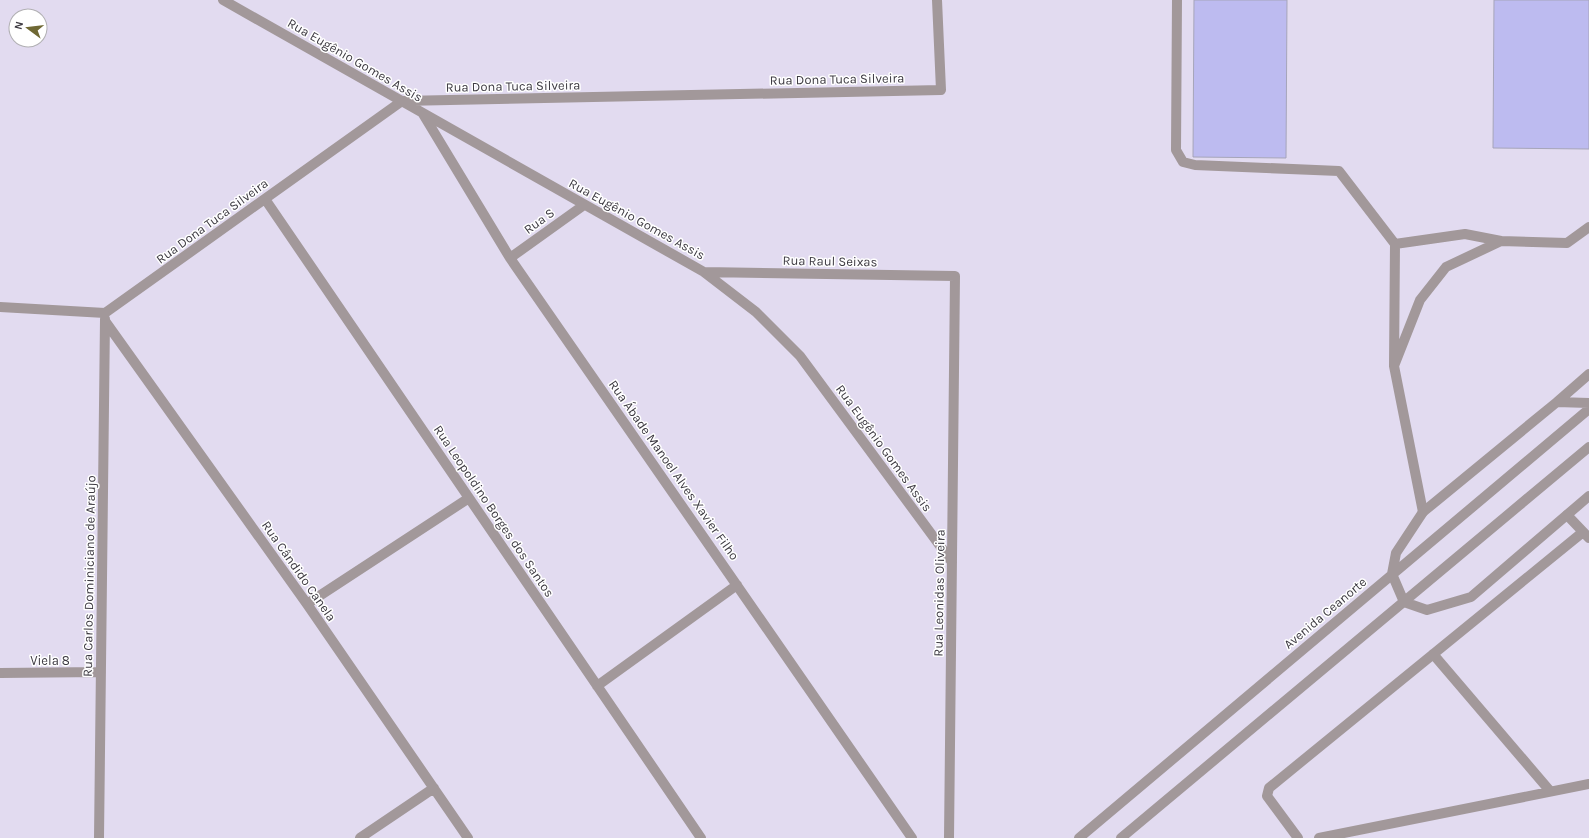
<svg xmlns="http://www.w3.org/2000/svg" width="1589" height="838" viewBox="0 0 1589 838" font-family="Karla,sans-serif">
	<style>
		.building { fill: #bdbbf0; stroke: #a6a5b9 }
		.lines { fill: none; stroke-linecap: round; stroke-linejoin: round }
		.service { stroke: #a2989a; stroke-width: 10 }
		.minor { stroke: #a2989a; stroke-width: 10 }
		.labels { text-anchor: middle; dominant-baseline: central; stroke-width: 3; stroke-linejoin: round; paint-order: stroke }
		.street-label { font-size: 13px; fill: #3d3a42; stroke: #fff }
	</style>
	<rect width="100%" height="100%" fill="#e2dbf0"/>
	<path class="building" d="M1194,0H1287L1286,158L1193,157Z
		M1494,0H1589V149L1493,148Z"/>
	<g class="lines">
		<path class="service" d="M1177,0L1176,150L1183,162L1195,165L1339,171L1395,244L1394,366
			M1395,244L1465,234L1501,241
			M1423,512L1394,366L1420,300L1446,267L1501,241L1567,243L1589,227
			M1567,515L1589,538
			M1433,654L1550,791
			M1298,838L1267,796L1269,788L1583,532
			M1319,838L1589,784"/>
		<path class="minor" d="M223,0L704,272L756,312L800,356L952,562
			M423,114L510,258L912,838
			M265,199L701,838
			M510,258L584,205
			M704,272L955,276L949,838
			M0,307L105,313
			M105,313L402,101L941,90L937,0
			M105,321L307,604L468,838
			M1557,402L1589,374
			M1589,403L1557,402L1423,512L1396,553L1392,574L1404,602L1427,610L1471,597L1589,496
			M307,604L469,498
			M0,673L101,672
			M597,686L737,585
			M99,838L105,319
			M360,838L434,788
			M1079,838L1589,409
			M1121,838L1589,447"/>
	</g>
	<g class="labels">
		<g class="street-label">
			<text transform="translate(355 60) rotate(30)">Rua Eugênio Gomes Assis</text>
			<text transform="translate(837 79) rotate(-1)">Rua Dona Tuca Silveira</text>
			<text transform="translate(513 86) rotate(-1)">Rua Dona Tuca Silveira</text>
			<text transform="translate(637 219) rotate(29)">Rua Eugênio Gomes Assis</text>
			<text transform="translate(212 221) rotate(-36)">Rua Dona Tuca Silveira</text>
			<text transform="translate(539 221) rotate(-36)">Rua S</text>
			<text transform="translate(830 261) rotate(1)">Rua Raul Seixas</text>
			<text transform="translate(884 448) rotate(54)">Rua Eugênio Gomes Assis</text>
			<text transform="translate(674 470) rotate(55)">Rua Ábade Manoel Alves Xavier Filho</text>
			<text transform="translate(494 511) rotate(56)">Rua Leopoldino Borges dos Santos</text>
			<text transform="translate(299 571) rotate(55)">Rua Cândido Canela</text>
			<text transform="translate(89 576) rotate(-89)">Rua Carlos Dominiciano de Araújo</text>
			<text transform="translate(939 593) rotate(-89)">Rua Leonidas Oliveira</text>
			<text transform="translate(1325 613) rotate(-40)">Avenida Ceanorte</text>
			<text x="50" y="660">Viela 8</text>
		</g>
	</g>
	<g transform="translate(28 28) rotate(285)"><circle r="19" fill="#ffffff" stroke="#b1b0b3"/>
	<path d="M0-3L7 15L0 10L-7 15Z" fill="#6f6834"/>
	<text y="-6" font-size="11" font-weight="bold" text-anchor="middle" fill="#3d3a42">N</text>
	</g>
</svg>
